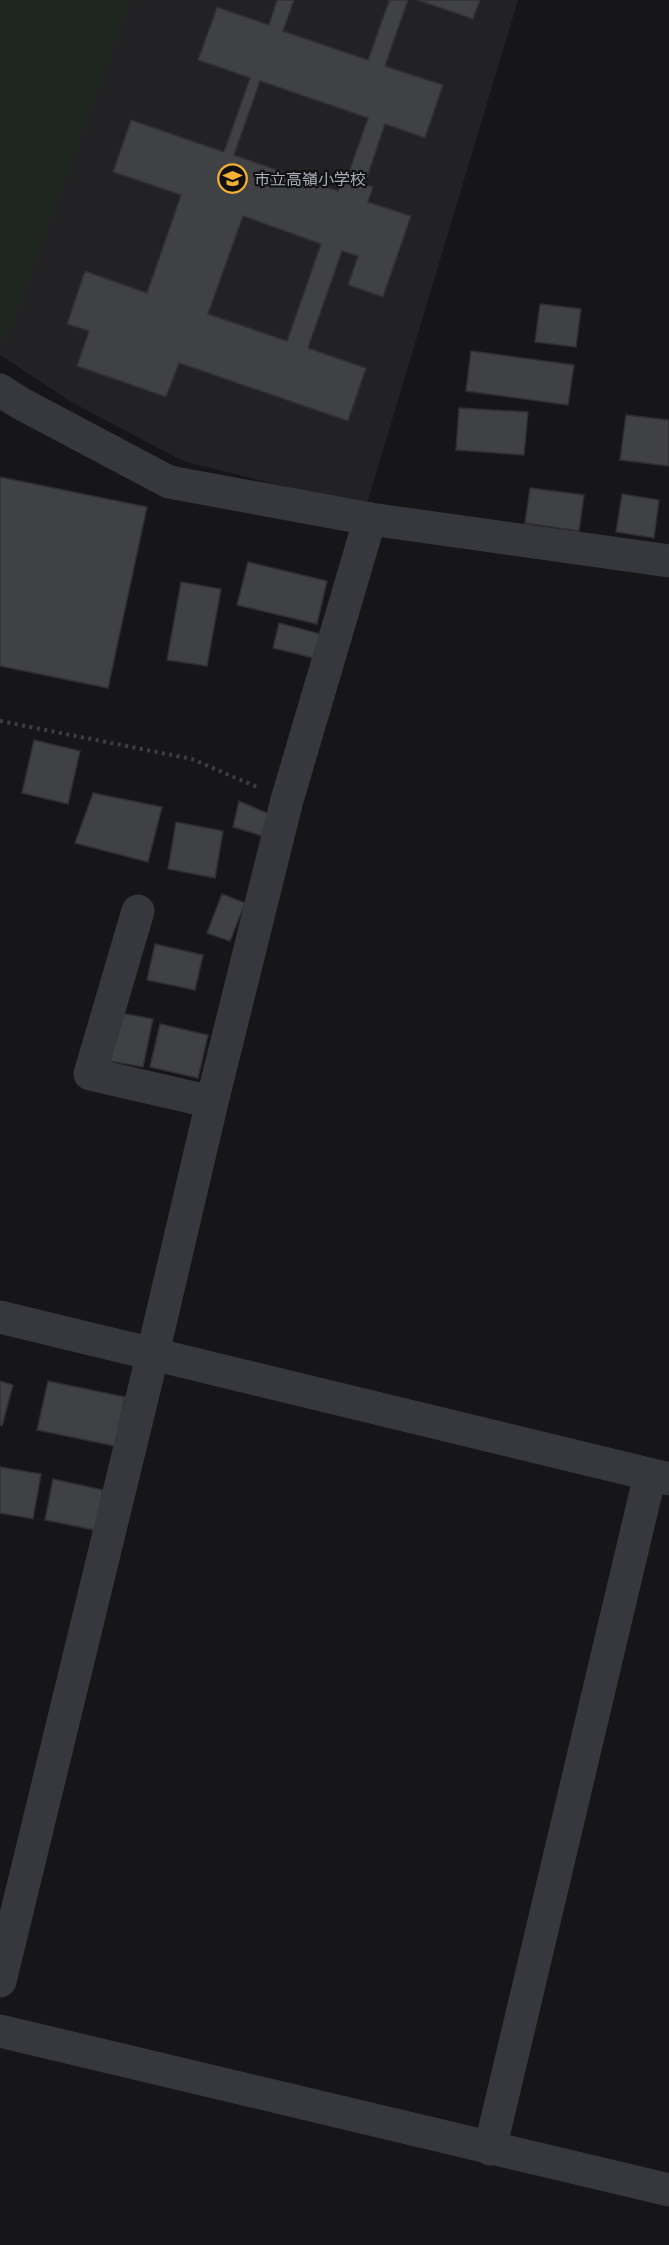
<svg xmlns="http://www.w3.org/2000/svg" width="669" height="2245" viewBox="0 0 669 2245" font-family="Commissioner,'Noto Sans JP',sans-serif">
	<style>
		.built { fill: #222225 }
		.green { fill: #1e261f }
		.building { fill: #404145; stroke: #303034; stroke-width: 1.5; fill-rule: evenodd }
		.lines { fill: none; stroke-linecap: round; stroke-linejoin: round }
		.path { stroke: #3d3f44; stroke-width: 4; stroke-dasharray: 3 4.5; stroke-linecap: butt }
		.minor { stroke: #37383d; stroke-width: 33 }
		.tertiary { stroke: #37383d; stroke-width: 33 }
		.labels { text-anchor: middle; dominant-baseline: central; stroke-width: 4.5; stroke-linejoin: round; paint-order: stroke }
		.poi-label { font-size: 16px; fill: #a8adb8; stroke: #111113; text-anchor: start }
	</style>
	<rect width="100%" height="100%" fill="#161618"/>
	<path class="built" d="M0,0H518L366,507L183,461L73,403L0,355Z"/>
	<path class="green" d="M0,0H131L6,342L0,338Z"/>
	<path class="building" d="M277,0H294L283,31L368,60L389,1L387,0H408L385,66L443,85L425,138L385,124L365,184L373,187L368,202L411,216L383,297L348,285L358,256L342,251L308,348L366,368L348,421L179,363L166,397L77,366L89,331L67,324L85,271L147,293L181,195L113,172L131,120L224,152L250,78L198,60L217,7L269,25ZM260,81L368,118L347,178L343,176L338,191L234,155ZM243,216L321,244L287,341L208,314Z
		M417,0H480L473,19Z
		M540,304L581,309L576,347L535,342Z
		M471,351L574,365L568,405L466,391Z
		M459,408L528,412L524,455L456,450Z
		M626,415L669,420V466L620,460Z
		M0,477L147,507L108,688L0,666Z
		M530,488L584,495L579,531L525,523Z
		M622,494L659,500L654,538L616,532Z
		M248,562L327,581L317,624L237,605Z
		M181,582L221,589L207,666L167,660Z
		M279,623L320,634L314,658L273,648Z
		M34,740L80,751L68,804L22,793Z
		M93,793L162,807L148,862L75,843Z
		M239,801L269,814L263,836L233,827Z
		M176,822L223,831L215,878L168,869Z
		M222,894L245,903L230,941L207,933Z
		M155,944L203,955L195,990L147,980Z
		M115,1012L153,1019L143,1067L104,1060Z
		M160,1024L208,1035L198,1078L150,1067Z
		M0,1381L13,1385L2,1426L0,1425Z
		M48,1381L125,1397L115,1446L37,1430Z
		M0,1467L41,1474L33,1519L0,1513Z
		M53,1479L103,1490L95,1530L45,1520Z"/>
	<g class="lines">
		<path class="path" d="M0,721L192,759L257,787"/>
		<path class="minor" d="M138,911L90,1074L212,1102
			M0,1317L669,1479
			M0,1981L153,1353L212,1102L287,800L370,519
			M0,2031L669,2190
			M490,2149L650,1475"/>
		<path class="tertiary" d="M0,390L20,403L169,482L370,519L669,561"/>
	</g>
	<defs>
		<symbol id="school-ring" viewBox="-11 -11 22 22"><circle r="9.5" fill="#111113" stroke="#f2b134" stroke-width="1.5"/><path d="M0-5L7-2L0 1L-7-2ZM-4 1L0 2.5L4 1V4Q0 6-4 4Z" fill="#f2b134"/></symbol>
	</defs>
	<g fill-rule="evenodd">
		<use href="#school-ring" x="216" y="162" width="33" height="33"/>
	</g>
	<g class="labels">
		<g class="poi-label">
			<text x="254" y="178">市立高嶺小学校</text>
		</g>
	</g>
</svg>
